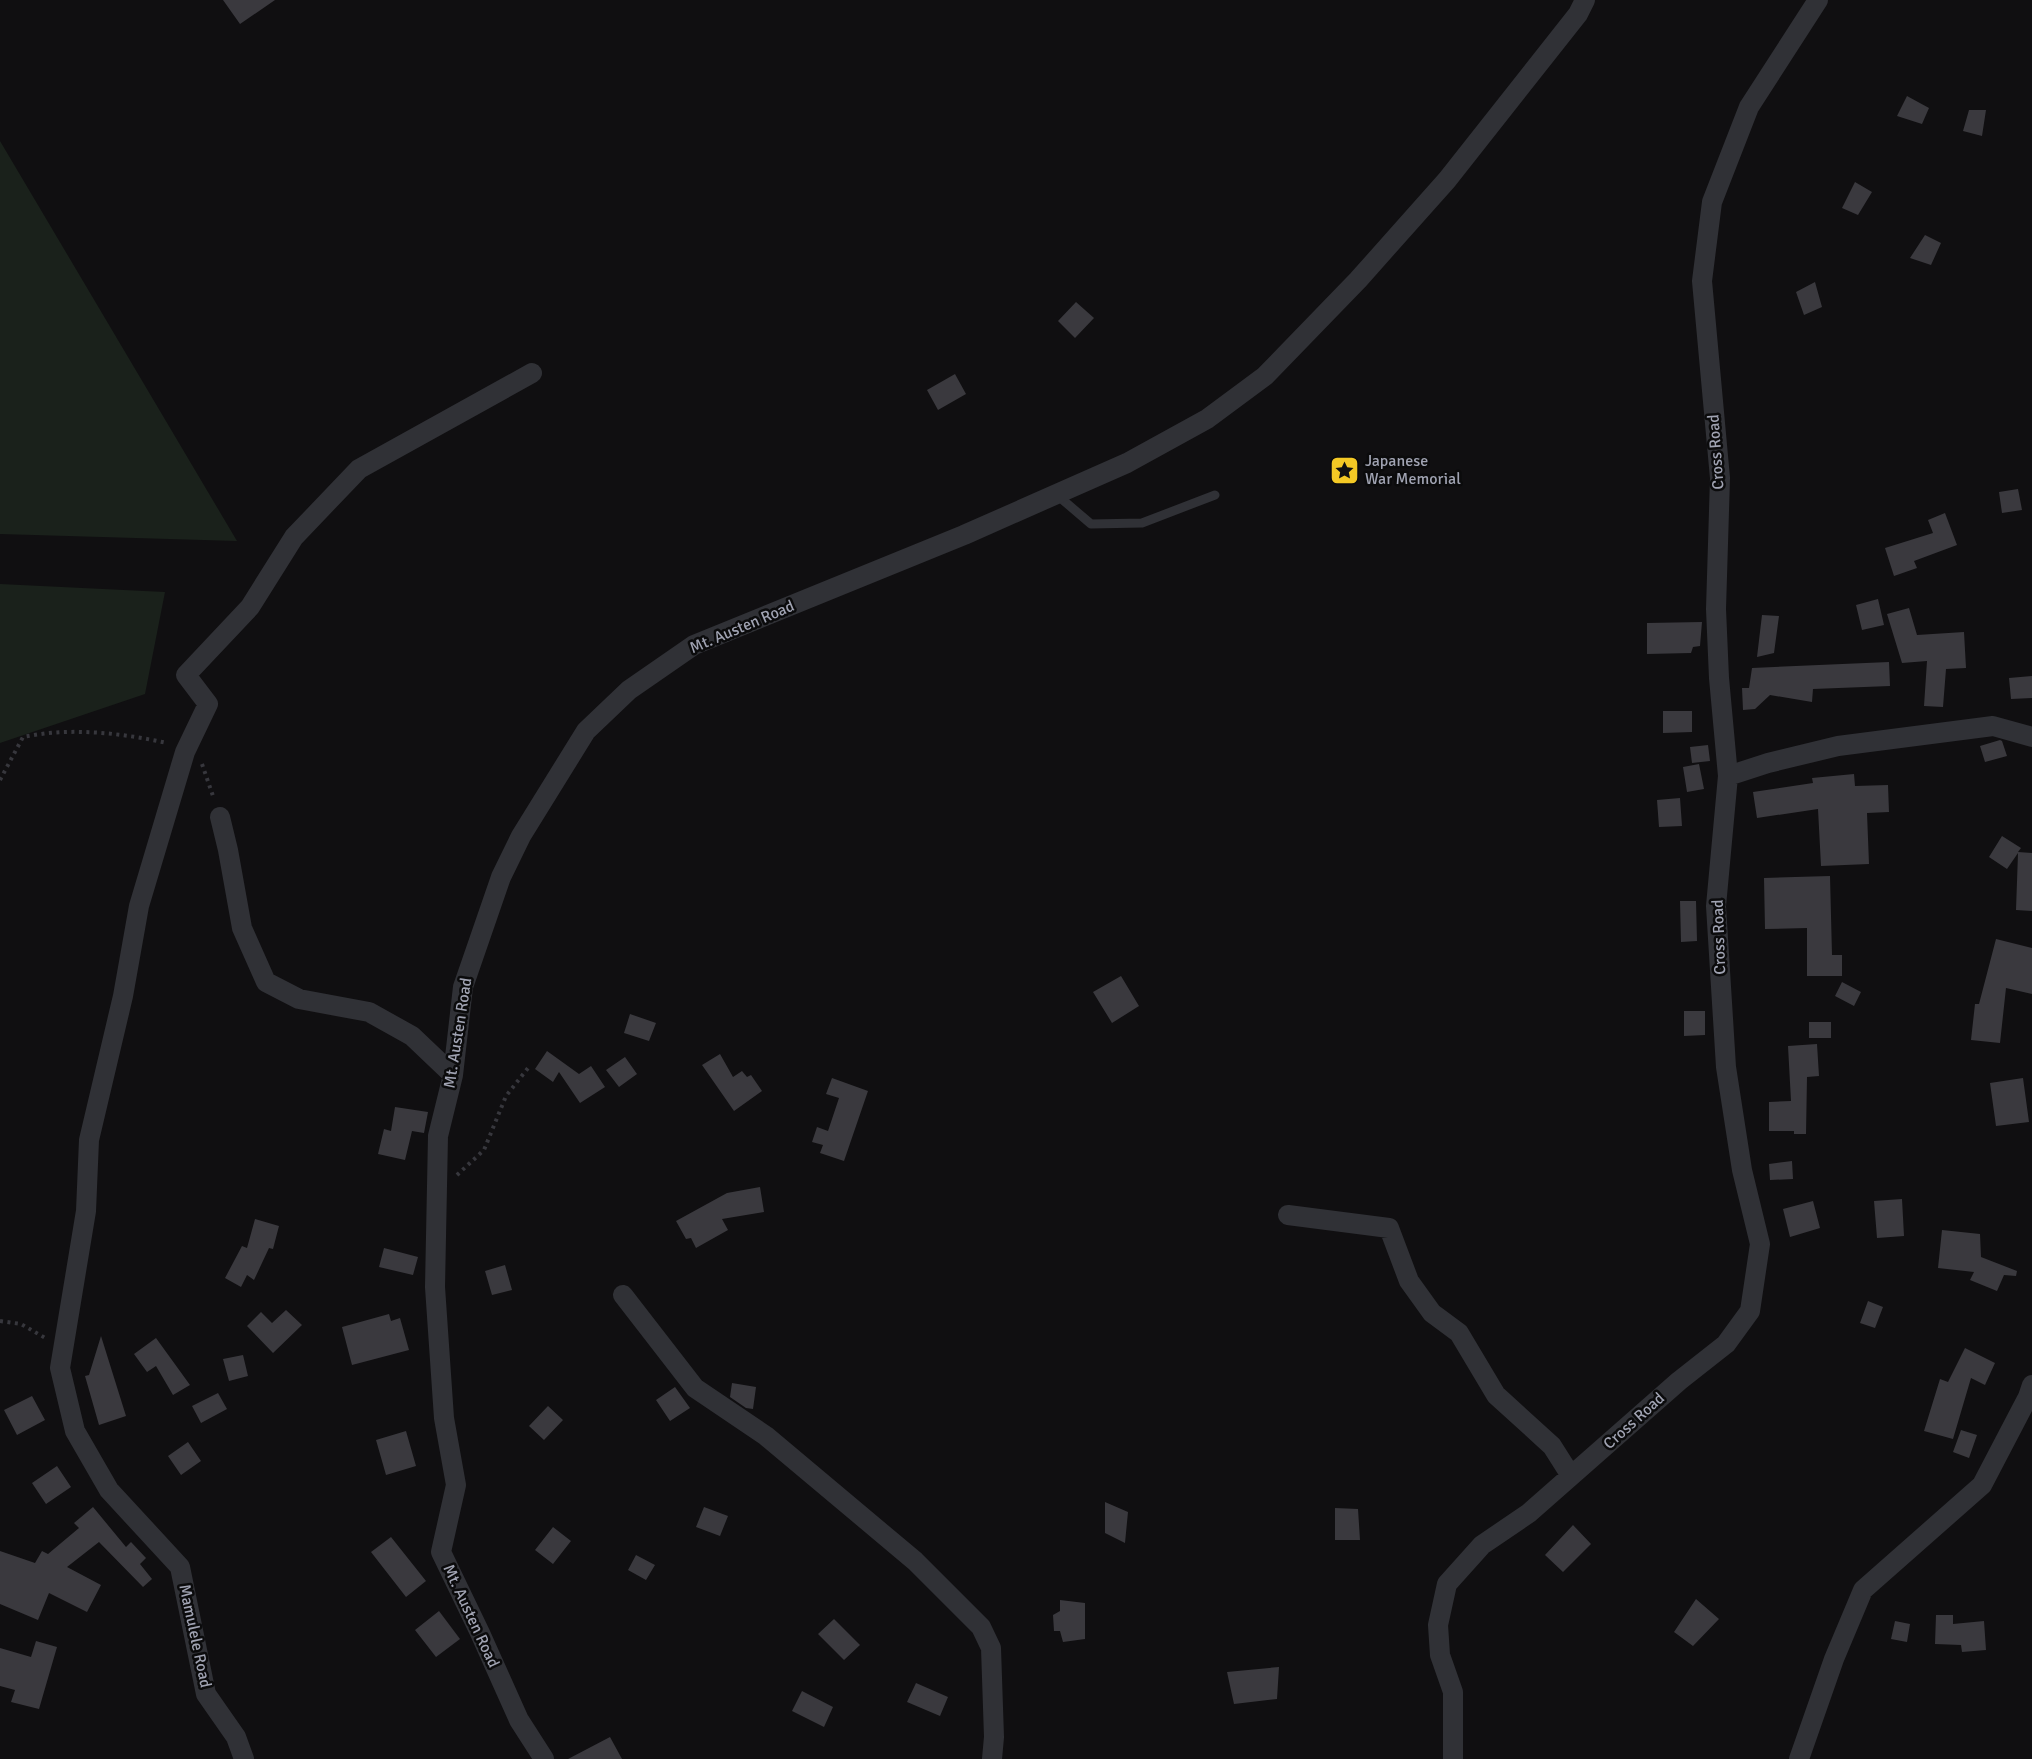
<svg xmlns="http://www.w3.org/2000/svg" width="2032" height="1759" viewBox="0 0 2032 1759" font-family="Signika,sans-serif">
	<style>
		.green { fill: #1a211b }
		.building { fill: #3a393e }
		.lines { fill: none; stroke-linecap: round; stroke-linejoin: round }
		.path { stroke: #37373d; stroke-width: 4; stroke-dasharray: 3 4.5; stroke-linecap: butt }
		.lane { stroke: #303136; stroke-width: 9 }
		.street { stroke: #303136; stroke-width: 20 }
		.labels { text-anchor: middle; dominant-baseline: central; stroke-width: 5; stroke-linejoin: round; paint-order: stroke }
		.street-label { font-size: 16px; fill: #a0a3b2; stroke: #0b0b0c }
		.poi-label { font-size: 16px; fill: #a0a3b2; stroke: #0b0b0c; text-anchor: start }
	</style>
	<rect width="100%" height="100%" fill="#100f11"/>
	<path class="green" d="M0,141L237,541L0,534Z
		M0,584L165,592L145,694L0,743Z"/>
	<path class="building" d="M223,0H275L240,24Z
		M1907,96L1929,108L1922,124L1897,116Z
		M1969,110H1986L1982,136L1963,131Z
		M1855,182L1872,192L1858,215L1842,208Z
		M1925,235L1941,243L1931,265L1910,258Z
		M1815,282L1822,307L1804,315L1796,292Z
		M1076,302L1094,318L1075,338L1058,321Z
		M955,374L966,394L938,410L927,390Z
		M2018,489L2022,510L2002,513L1999,492Z
		M1945,513L1957,545L1914,561L1917,568L1894,576L1885,548L1933,533L1928,520Z
		M1878,599L1884,625L1862,630L1856,605Z
		M1909,608L1917,635L1964,632L1966,668L1946,669L1943,707L1924,706L1927,661L1902,663L1887,614Z
		M1762,615L1779,616L1774,653L1757,657Z
		M1702,622L1700,646L1693,647L1691,653L1647,654V623Z
		M1889,662L1890,686L1813,689L1812,702L1770,695L1755,709L1743,710L1742,688H1749L1752,668Z
		M2032,676V698L2011,699L2009,678Z
		M1663,711H1692V732L1663,733Z
		M2000,740L2002,741L2007,756L1985,762L1980,746Z
		M1708,745L1710,761L1692,763L1690,747Z
		M1699,764L1704,789L1687,792L1683,767Z
		M1854,774L1855,786L1888,785L1889,812L1867,813L1869,864L1821,866L1818,809L1757,818L1753,792L1813,783L1812,778Z
		M1680,798L1682,826L1659,827L1657,800Z
		M2002,836L2021,848L2018,852L2032,853V911L2016,910L2018,853L2007,869L1989,857Z
		M1830,876L1832,955H1842V976H1807V928L1765,929L1764,878Z
		M1680,901H1696L1697,941L1681,942Z
		M1996,939L2032,948V994L2006,988L2000,1043L1971,1040L1975,1004H1979Z
		M1121,976L1139,1006L1112,1023L1093,992Z
		M1842,982L1861,992L1854,1006L1835,996Z
		M1684,1011H1705V1035L1684,1036Z
		M630,1014L656,1023L649,1041L624,1033Z
		M1809,1022H1831V1038H1809Z
		M1817,1044L1819,1076L1807,1077L1806,1134H1794V1131H1769V1102L1791,1101L1788,1046Z
		M547,1051L579,1074L591,1066L605,1087L580,1103L559,1072L553,1082L535,1069Z
		M720,1054L733,1077L742,1071L747,1077L751,1075L762,1091L734,1111L702,1065Z
		M625,1057L637,1074L619,1087L606,1070Z
		M832,1078L868,1091L844,1161L820,1153L823,1145L812,1142L817,1127L828,1131L839,1098L826,1094Z
		M2023,1078L2029,1122L1996,1126L1990,1083Z
		M395,1107L428,1112L424,1133L412,1131L405,1160L378,1154L384,1129L391,1131Z
		M1792,1161L1793,1179L1770,1180L1769,1164Z
		M760,1187L764,1212L722,1219L728,1230L696,1248L691,1238L686,1239L676,1221L727,1193Z
		M1902,1199L1904,1236L1877,1238L1874,1201Z
		M1813,1201L1820,1228L1790,1237L1783,1209Z
		M255,1219L279,1226L273,1249L269,1248L254,1280L247,1275L241,1287L225,1278L242,1246L247,1248Z
		M1942,1230L1980,1234L1981,1257L2017,1271L2016,1276L2004,1275L1997,1291L1970,1280L1974,1272L1938,1268Z
		M384,1248L418,1257L413,1275L379,1267Z
		M505,1265L512,1290L492,1295L485,1271Z
		M1868,1301L1883,1307L1875,1328L1860,1323Z
		M286,1310L302,1325L273,1353L247,1326L261,1312L272,1323Z
		M389,1314L391,1321L400,1318L409,1350L352,1365L342,1327Z
		M101,1336L126,1416L99,1425L85,1376L89,1375Z
		M156,1338L190,1385L173,1395L156,1366L147,1372L134,1354Z
		M1965,1348L1995,1363L1985,1385L1971,1378L1953,1439L1924,1431L1940,1379L1948,1382Z
		M243,1355L248,1376L229,1381L223,1359Z
		M732,1383L756,1387L753,1409L746,1408L730,1397Z
		M675,1387L690,1408L670,1421L656,1400Z
		M218,1393L227,1409L201,1423L192,1406Z
		M32,1396L45,1420L17,1435L4,1410Z
		M548,1406L563,1420L544,1440L529,1426Z
		M1961,1430L1977,1435L1969,1458L1953,1452Z
		M406,1431L416,1466L386,1475L376,1440Z
		M188,1442L201,1461L181,1475L168,1456Z
		M57,1466L71,1487L46,1504L32,1483Z
		M1105,1502L1128,1512L1125,1543L1105,1533Z
		M93,1507L126,1547L131,1542L146,1558L140,1564L152,1579L143,1587L99,1542L67,1567L101,1585L87,1612L49,1593L38,1620L0,1604V1551L35,1563L42,1551L48,1554L79,1528L74,1523Z
		M704,1507L728,1516L720,1536L696,1527Z
		M1335,1508L1358,1509L1360,1540H1335Z
		M1573,1525L1591,1544L1563,1572L1545,1555Z
		M553,1527L571,1541L553,1564L535,1550Z
		M391,1537L426,1581L406,1597L371,1552Z
		M636,1555L655,1565L646,1580L628,1570Z
		M1696,1599L1719,1619L1693,1646L1674,1632Z
		M1060,1600L1085,1603V1639L1063,1642L1060,1631H1054L1053,1615L1060,1611Z
		M439,1611L460,1639L436,1657L415,1630Z
		M1936,1615H1953V1624L1984,1621L1986,1650L1962,1652L1961,1645L1935,1644Z
		M834,1619L860,1645L844,1660L818,1634Z
		M1895,1621L1910,1624L1907,1642L1891,1639Z
		M36,1641L57,1647L39,1709L11,1702L15,1690L0,1686V1648L31,1657Z
		M1279,1667L1277,1699L1234,1704L1227,1672Z
		M916,1683L948,1697L940,1716L907,1702Z
		M802,1691L833,1707L824,1727L792,1711Z
		M610,1737L622,1759H568Z"/>
	<g class="lines">
		<path class="path" d="M202,764L214,799
			M0,780L23,737C70,727 121,733 167,743
			M457,1175L484,1150L506,1096L528,1068
			M0,1321L21,1324L47,1339"/>
		<path class="lane" d="M1057,495L1091,524L1142,523L1215,495"/>
		<path class="street" d="M1728,776L1768,763L1838,746L1993,726L2032,737
			M220,817L228,850L242,928L266,982L299,999L369,1012L412,1036L453,1075
			M1288,1215L1389,1228L1409,1281L1432,1313L1459,1333L1496,1395L1552,1446L1571,1476
			M623,1295L695,1388L766,1436L915,1561L981,1627L991,1648L994,1737L992,1759
			M244,1759L236,1737L206,1694L180,1567L109,1490L75,1431L60,1368L86,1211L89,1140L123,996L139,906L185,752L208,704L186,675L250,607L294,537L359,469L532,373
			M544,1759L519,1720L480,1633L441,1552L456,1485L444,1418L435,1287L438,1136L453,1075L463,987L501,877L521,836L586,731L629,690L694,645L964,535L1127,463L1207,419L1265,376L1358,280L1447,180L1578,14L1585,0
			M1453,1759V1692L1440,1655L1438,1625L1447,1584L1482,1545L1529,1513L1679,1381L1726,1344L1750,1311L1760,1244L1742,1170L1726,1067L1716,906L1728,776L1719,678L1716,609L1720,478L1702,281L1712,202L1749,107L1818,0
			M1799,1759L1834,1659L1863,1590L1982,1485L2028,1397L2032,1385"/>
	</g>
	<defs>
		<symbol id="sight-square" viewBox="-11 -11 22 22"><rect x="-9" y="-9" width="18" height="18" rx="4" fill="#f4c925" stroke="#0b0b0c"/><path d="M0-6L1.8-2.2L6-1.7L2.9 1.2L3.7 5.4L0 3.3L-3.7 5.4L-2.9 1.2L-6-1.7L-1.8-2.2Z" fill="#111"/></symbol>
	</defs>
	<g fill-rule="evenodd">
		<use href="#sight-square" x="1328" y="454" width="33" height="33"/>
	</g>
	<g class="labels">
		<g class="street-label">
			<text transform="translate(1716 452) rotate(-94)">Cross Road</text>
			<text transform="translate(742 627) rotate(-23)">Mt. Austen Road</text>
			<text transform="translate(1719 937) rotate(-92)">Cross Road</text>
			<text transform="translate(458 1033) rotate(-81)">Mt. Austen Road</text>
			<text transform="translate(1634 1421) rotate(-42)">Cross Road</text>
			<text transform="translate(471 1616) rotate(65)">Mt. Austen Road</text>
			<text transform="translate(195 1636) rotate(78)">Mamulele Road</text>
		</g>
		<g class="poi-label">
			<text x="1365" y="461">Japanese<tspan x="1365" dy="18">War Memorial</tspan></text>
		</g>
	</g>
</svg>
